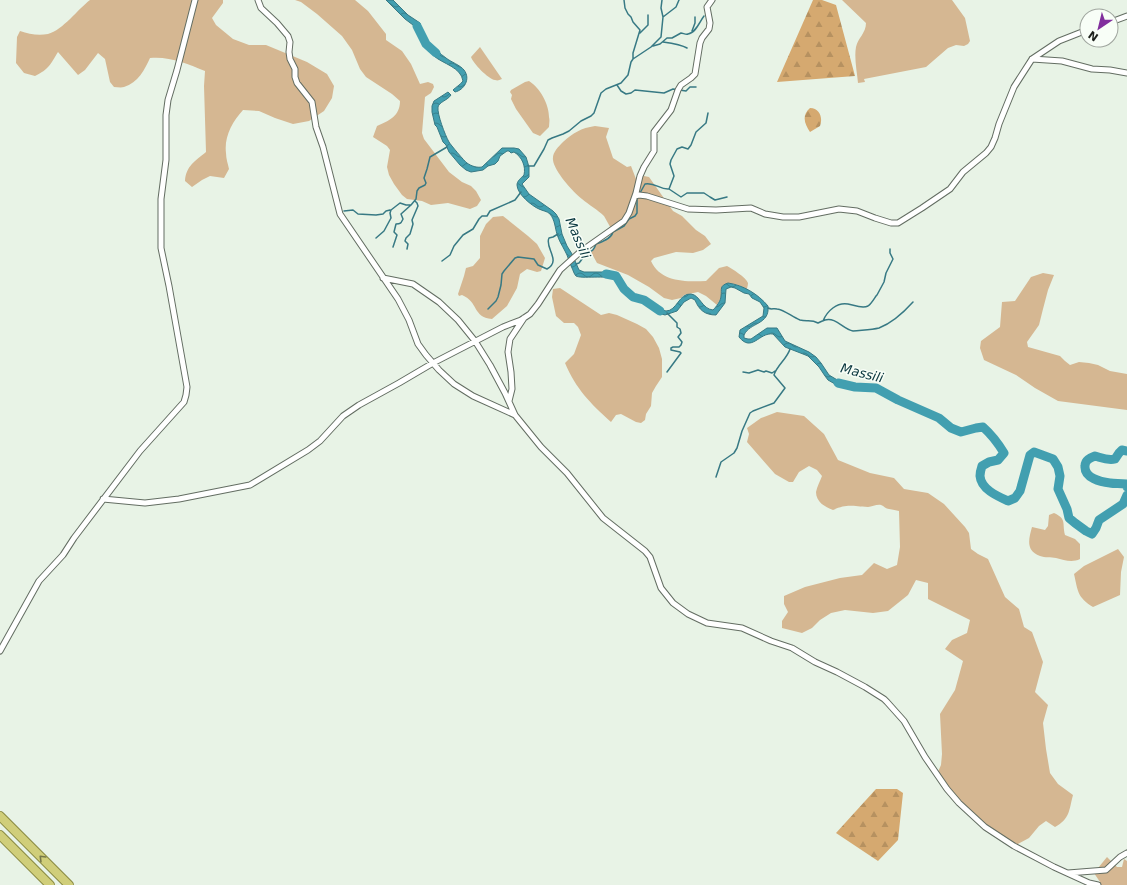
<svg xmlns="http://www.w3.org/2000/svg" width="1127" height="885" viewBox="0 0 1127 885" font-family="'DejaVu Sans',sans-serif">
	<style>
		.green { fill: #d5b792 }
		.forest { fill: url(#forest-firs) }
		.water { fill: url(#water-waves); stroke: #377984 }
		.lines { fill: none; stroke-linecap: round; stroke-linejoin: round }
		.stream { stroke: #377984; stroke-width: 1.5 }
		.river { stroke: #429fb0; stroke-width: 9 }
		.minor-casing { stroke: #636d62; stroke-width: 7 }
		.trunk-casing { stroke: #8a8a43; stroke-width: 10 }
		.minor { stroke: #fff; stroke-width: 5 }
		.trunk { stroke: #d0ce7a; stroke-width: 8 }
		.oneway { stroke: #76784b }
		.labels { text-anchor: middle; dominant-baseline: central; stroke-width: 3; stroke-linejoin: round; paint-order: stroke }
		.water-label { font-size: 13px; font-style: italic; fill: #0a373f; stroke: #f8fef7 }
	</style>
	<defs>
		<pattern id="forest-firs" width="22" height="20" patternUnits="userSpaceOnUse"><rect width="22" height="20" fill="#d5a970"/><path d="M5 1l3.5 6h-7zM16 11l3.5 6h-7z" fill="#b69160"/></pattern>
		<pattern id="water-waves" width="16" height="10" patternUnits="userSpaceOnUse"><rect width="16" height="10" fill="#429fb0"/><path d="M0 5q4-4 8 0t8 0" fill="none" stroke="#37818e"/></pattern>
	</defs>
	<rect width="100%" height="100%" fill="#e8f3e6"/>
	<path class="green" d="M90,0H223V3L212,18L216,25L233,39L249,45H266L307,62L327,74L334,86L332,98L324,111L309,121L293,124L275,118L259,111L243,110C232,122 224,137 226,153C226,159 228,164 229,169L224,178L210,176L202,180L192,187L185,181C186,166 195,161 206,152L204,86L205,71C188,64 169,56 150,58C145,69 138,83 124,87C121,88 117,87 114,87L110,82L105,59L98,53L85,70L78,75L58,52C50,65 49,69 35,76L24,73L16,63L17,37L20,31C29,34 38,36 48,34C63,30 78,9 90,0Z
		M295,0H355L368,11L386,34V40L402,51L411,64L420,84L428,82L433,84L434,87L431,93L425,97L422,133L424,139L449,172L462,182L471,186L476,191L481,200L477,206L470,209L448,203L431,205L422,201L407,199L402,195L394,184L389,175L387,167L390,150L387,146L373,137L377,126C389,121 400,116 400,101L392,94L366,77L360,69L352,50L342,36L317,14L301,2Z
		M842,0H952L965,18L970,41L968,44L964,46L956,45L948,48L926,67L864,79L865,82L858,83C857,72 854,58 856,47C858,38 866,33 866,23Z
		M480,47L502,79C499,80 498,81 495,80C488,79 473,63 471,57Z
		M529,81C540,88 549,104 549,117C550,121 549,124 549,127L540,136L533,133L516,109L511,99L512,95L510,92L511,90L525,82Z
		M595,126L609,128L606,137L613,158L627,167L631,166L636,179L644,176L649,177L673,211L682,216L696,230L705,236L711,244L703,250L693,253L676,252L654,258L651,261C660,282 686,282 706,281L719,268L727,266C732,269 746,277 748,283C748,285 747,288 747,289L738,285L728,283L721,290L722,296L717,305L706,296L698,292L684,295L681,298L672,300L664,298L649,287L628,275L597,263L591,252L594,249L596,244L605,241L612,235L613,232C610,227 607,221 604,216C598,210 589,205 582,199C573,192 554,171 553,160C552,153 558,147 563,142C573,133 581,128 595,126Z
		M503,216L528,236L537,244L545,258L541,271L537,272L527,269L520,274L517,288L507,306L492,319C472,317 479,302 462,295L459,296L458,294L464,276L466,268L473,266L480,258V236L486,224L493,217Z
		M1043,273L1054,275L1048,290L1043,309L1039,325L1027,342L1028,347L1060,356L1065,361L1070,365L1079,362L1089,363L1098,365L1110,371L1127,374V410L1058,401L1035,388L1016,375L984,360L980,348L981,341L1000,327L1002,302L1015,301L1031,277Z
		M560,288L601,315L609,313L617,315L637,324L646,329L653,337L659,348L662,359V377L656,386L652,393L651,406L646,414L645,420L641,423L636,422L621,414L616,415L611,422C590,403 576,389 565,363L574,354L581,335L578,327L574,323H564L556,316L552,297L553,289Z
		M777,412L804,416L824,434L838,460L870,473L894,478L904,489L928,493L944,504L965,527L969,533L971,549L978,554L988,559L1005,597L1019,609L1024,627L1032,632L1043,662L1035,692L1048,705L1043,723L1046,749L1050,773L1058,784L1073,795C1069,810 1070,819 1055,827L1046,821L1039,826L1029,838L1014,846L985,827L959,803L937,774L941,765L942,754L940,714L955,690L963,661L945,649L952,640L967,633L970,620L928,599V583L916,580L908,595L888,611L873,613L845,610L831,613L820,620L812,628L802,633L782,628V621L788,612L784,604V596L805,587L840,578L862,575L874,563L887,569L897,565L900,547L899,511C896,510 893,510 889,509C886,509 884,506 881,505C877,504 872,507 868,507C853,507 849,503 833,510C825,507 816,502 816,492C817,487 820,481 822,476L817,470L809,466L799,472L793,482H789L775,474L747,442L749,434L747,428L761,418Z
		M1054,513C1067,519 1062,523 1065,535L1075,539L1080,544V559C1072,563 1064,560 1056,558C1051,557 1045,558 1040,556C1025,551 1029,538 1032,527L1045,530L1048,526L1049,515Z
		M1118,549L1124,557L1121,572L1120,595L1093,607C1077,597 1078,591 1074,574L1084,566Z
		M1107,857L1117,867H1122L1124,859L1127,861V885H1100V882L1094,873Z"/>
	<path class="forest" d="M813,0H822L836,5L855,76L777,82Z
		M810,108C820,108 823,118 820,126L810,132C805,124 801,116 810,108Z
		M876,789H897L903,793L898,840L878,861L836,833Z"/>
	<path class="water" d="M386,0H393L408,15L420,23L422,32V36L421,37L417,28L405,19Z
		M429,43C435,48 440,54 446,58C451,62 460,65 464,70C471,79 464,90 455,92L453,90C456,87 460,85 463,81C461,67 443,64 434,56C431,53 430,51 428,48Z
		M448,92L451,95C448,100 439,102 438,107C437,114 445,135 449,142C450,144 465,162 467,163C471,166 477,168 482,167L502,148H514L519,149L526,157L529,167V177L522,184L529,194L553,211L556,214L559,219L562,234L567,246L572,254L579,270L584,272H603L616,273L618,276L616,279C606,275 581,279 576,276C574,274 573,270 572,268C569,262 568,256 565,251C562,245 559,241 557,234C555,228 555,220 550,214C547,211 543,211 539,209C532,206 517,194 517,185C517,181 521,178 524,175C526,166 522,157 514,152L511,153L509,151H507L500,156L498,161L495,164L488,166L483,170L471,172L466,170L460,165L449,152L446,145L443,142L437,127L435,125L432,112V106L434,101Z
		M728,283C743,285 758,294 768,306C770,325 750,322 744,335V338L748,339H751L767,328H777L785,341L809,352L816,357L821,363L829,375L839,381L850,384L849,389L835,384L828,380L825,376L819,367L808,356L803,354L785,347L773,334C759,332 752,353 739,337L740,330L763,316L764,308L760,302L752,298L749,294L744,293L735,288L731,287L726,289L725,303L716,315C705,315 699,310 695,300L691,298L684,302L677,311L665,315L658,313L648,305L649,304C655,305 660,310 666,311C677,311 679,293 691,294C700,295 702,309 713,310C716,307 721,301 721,296C722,289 719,286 728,283Z"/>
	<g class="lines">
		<path class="stream" d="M624,0L625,8L628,14L631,17L633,22L640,30L633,53V59
			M662,0L661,8L663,17
			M692,31L695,23V17
			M640,33L648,25V15
			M663,42C670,43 682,45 687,48
			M653,46L660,44L667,38H672L681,33C683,33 686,35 688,34C696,33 700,21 704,16
			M617,85L621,91L626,94L631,93L635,90L664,93L673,89L686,91L690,87H696
			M528,166H534L544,149L548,140L552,138L563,134L569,131L581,121L591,116L594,113L601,93L606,89L621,83L628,75L631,62L633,59L651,47L661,37L663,17L676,7L679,0
			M669,189L681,197L687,193H704L710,197L715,200L727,197
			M640,193L645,184C655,182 660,190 669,189L674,176L670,164L671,160L677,149L682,147L688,149L691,145L696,132L706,123L708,113
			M344,211L353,210L358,214L376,215L383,214L386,211L390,210
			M376,238L384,231L391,218L390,213L391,210L400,203L406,205H411L416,199L417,191L419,188L425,185L426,183L424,178L427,169L430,157L447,147
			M393,247L397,235L394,232L396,224C401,224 401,223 403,219L401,214L411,205
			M407,249L408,244L405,241L406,238L410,234L413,224L412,220L418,206L417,203L415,201
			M442,261L450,255L454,246L463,235L473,229L479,219L482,216H487L490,211L515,200L521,192
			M576,264L579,263C581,261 583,257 585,255C590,249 592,255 596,244C602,242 611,239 613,232L624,226L629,219L635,216L637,213V198L638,197
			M768,308C772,310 773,308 777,309C785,310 792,317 800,320C807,322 811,319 818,323C820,322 822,321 825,320C836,317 843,329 853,331C861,330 871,330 879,328C892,323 904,312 913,302
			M488,309L496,301L498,297L501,285L502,274L504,271L515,258L518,257L534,259L538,265L547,269C562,261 544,247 549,238L553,237L558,234
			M823,321C827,311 837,302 848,304C854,305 862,309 868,306C871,304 874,299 876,296L877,295L884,282L886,273L893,259L890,253V249
			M667,372L681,353L680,352L671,350V348L673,347H679L681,345L682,342L678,337L681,333L680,329L677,327V323L667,313
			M743,372L749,373L758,370L764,372L766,371L772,373L775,371
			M716,477L721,462L734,453L737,448L742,431L750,413L753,411L774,403L785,388L774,375C777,365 787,359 790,349"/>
		<path class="river" d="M417,26L426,44L436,53
			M606,274L616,276L624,289L633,297L644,300L660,311
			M838,383L855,387L876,388L898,400L939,418L951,428L961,432L976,428L983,427C992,435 998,443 1004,453L998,460L989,462L982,466C981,469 980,473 980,476C981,489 997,496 1008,501L1015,498L1020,491L1030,455L1034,452L1053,459L1058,467L1060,476L1058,489L1067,509L1069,518L1075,523L1086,531L1092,534L1096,528L1099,520L1123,504L1127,495
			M1127,451L1122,450L1119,453L1115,459C1108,461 1102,458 1095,456C1090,458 1085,460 1085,466C1084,478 1101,482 1110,483C1115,484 1120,483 1126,484L1127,487"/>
		<defs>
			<path id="minor" d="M258,0L261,8L277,23L288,36L290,42L289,52L290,59L295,69V77L297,83L312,102L316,127L323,147L340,214L398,299L409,320L418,344L426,355L439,370L454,384L473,396L515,415L541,447L567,473L603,518L645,551L650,557L661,588L673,603L688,614L707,623L742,628L771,641L792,648L815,662L837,672L865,687L884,699L887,702L904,721L925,757L947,789L959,803L985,827L1014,846L1054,867L1089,883L1098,885
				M1111,22L1127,16
				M1032,59L1062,61L1092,69L1110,70L1127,73
				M635,196L639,195L647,196L688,209L716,210L751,208L765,214L783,217H799L839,209L857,211L875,218L891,223H898L922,208L950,189L963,172L986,153L991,147L995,138L999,124L1014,87L1032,59L1059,41L1087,30
				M383,278L413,284L439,302L458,320L475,341L490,365L505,393L515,415
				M509,401L512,389L511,372L508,352L510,339L524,318
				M103,499L145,503L179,499L250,485L308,450L320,441L343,416L359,405L399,383L433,363L503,327L521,320L530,314L538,304L560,270L580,252L624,221L629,213L636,193L640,176L644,167L654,151V132L671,110L678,90L681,85L691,78L695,74L700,43L702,38L709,29L710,23L707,7L712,0
				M0,651L39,581L63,555L74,538L140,451L184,402L186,395L187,387L169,286L161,248V199L166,160V115L168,100L177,70L195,0
				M1068,873L1106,870L1120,857L1127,853"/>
			<path id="trunk" d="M0,816L69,885
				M0,835L50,885"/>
		</defs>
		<use href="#minor" class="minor-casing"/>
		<use href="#trunk" class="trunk-casing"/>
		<use href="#minor" class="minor"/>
		<use href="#trunk" class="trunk"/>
	</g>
	<defs><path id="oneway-chevron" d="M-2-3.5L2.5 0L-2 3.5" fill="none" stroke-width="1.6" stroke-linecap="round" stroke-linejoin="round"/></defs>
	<use class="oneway" href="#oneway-chevron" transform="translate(42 858) rotate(-135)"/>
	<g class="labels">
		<g class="water-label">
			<text transform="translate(578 238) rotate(67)">Massili</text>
			<text transform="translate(862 373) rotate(14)">Massili</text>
		</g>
	</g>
	<g transform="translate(1099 28) rotate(215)"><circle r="19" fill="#f8fef7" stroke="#a0a69f"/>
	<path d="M0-3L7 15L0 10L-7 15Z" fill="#812e9d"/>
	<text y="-6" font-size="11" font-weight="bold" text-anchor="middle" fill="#1d211c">N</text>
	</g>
</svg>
